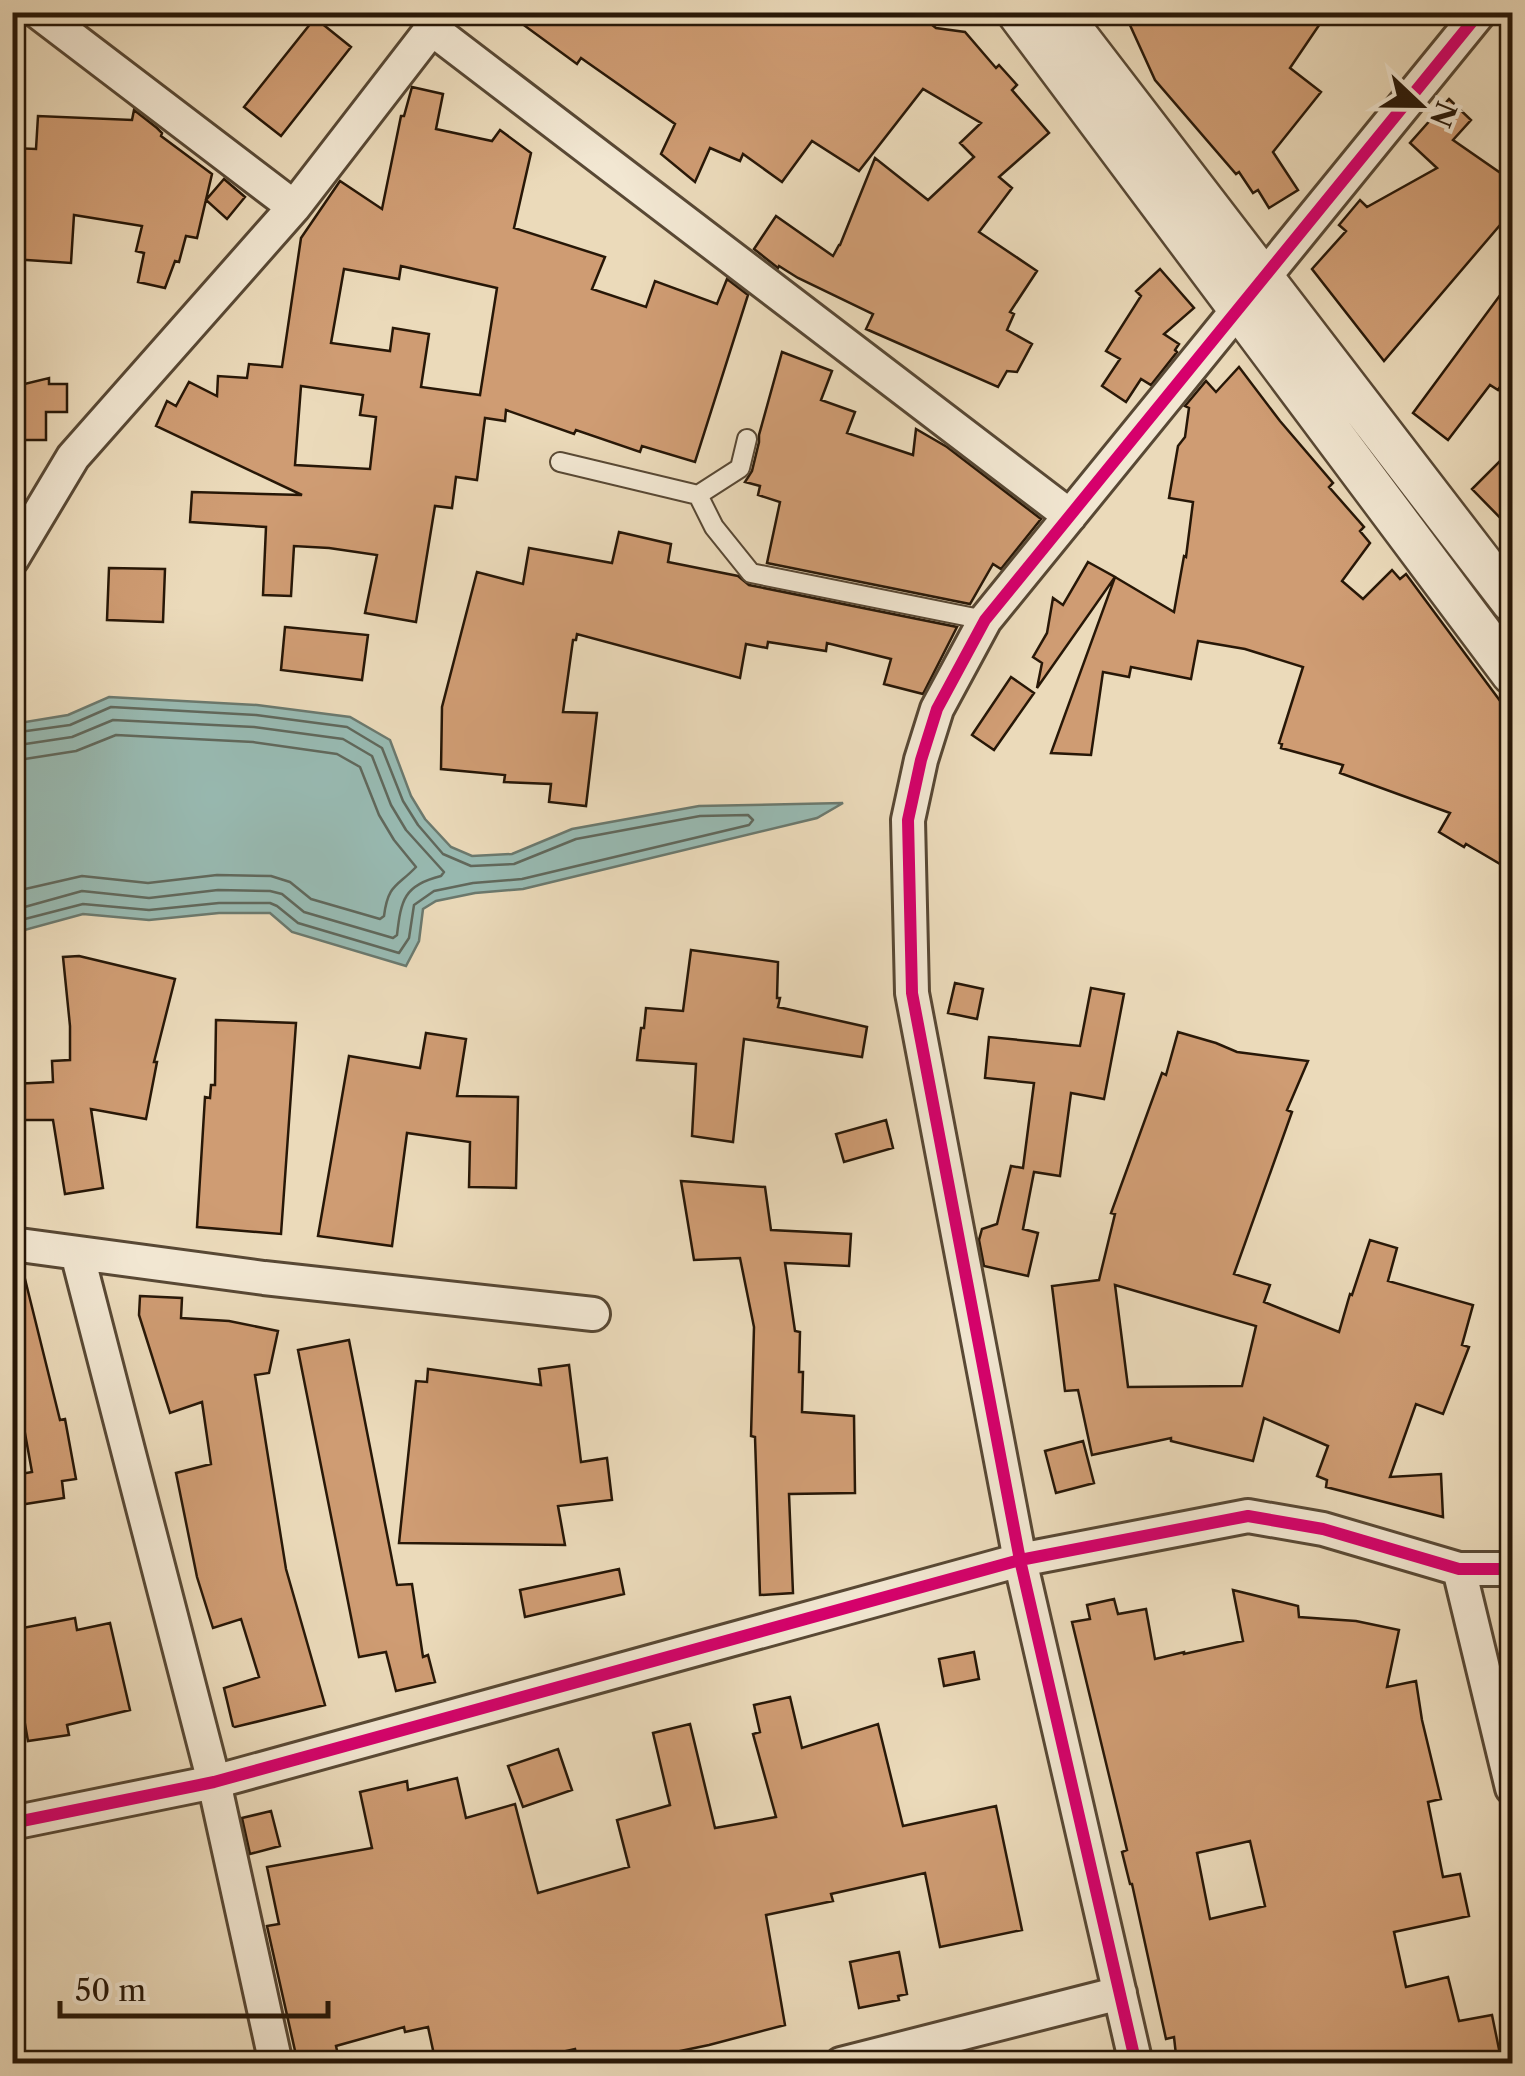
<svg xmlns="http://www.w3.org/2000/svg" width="1525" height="2076" viewBox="0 0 1525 2076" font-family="'Libre Caslon Text',serif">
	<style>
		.water { fill: #98bab2; stroke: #6b796e; stroke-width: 2.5 }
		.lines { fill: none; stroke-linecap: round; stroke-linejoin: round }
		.shore { stroke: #60685c; stroke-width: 2.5 }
		.building { fill: #cf9c73; stroke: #271707; stroke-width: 2.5; fill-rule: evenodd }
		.service-casing { stroke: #584834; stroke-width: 22 }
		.minor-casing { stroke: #584834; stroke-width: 38 }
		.tertiary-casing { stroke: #584834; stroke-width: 45 }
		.service { stroke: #f2e7d2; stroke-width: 18 }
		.minor { stroke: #f2e7d2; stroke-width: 32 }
		.tertiary { stroke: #f2e7d2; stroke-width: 40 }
		.cycleway-casing { stroke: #f2e7d2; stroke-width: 19 }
		.cycleway { stroke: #d6006c; stroke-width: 12 }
	</style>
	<rect width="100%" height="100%" fill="#ebdaba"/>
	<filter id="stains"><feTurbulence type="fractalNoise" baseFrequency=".002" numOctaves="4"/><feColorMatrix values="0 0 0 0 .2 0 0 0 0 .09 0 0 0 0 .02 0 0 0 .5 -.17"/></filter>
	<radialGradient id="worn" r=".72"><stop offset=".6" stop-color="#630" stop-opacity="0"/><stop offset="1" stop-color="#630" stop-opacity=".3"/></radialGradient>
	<path class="water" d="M109,697L257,705L350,717L390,740L411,796L425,819L451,847L472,856L512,854L572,829L699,806L843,803L817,818L523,889L475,893L436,901L423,909L419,941L406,966L292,932L270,913H219L149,920L83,914L21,931L13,929V724L68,715Z"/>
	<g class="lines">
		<path class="shore" d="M12,733L70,725L111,707L256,715L347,727L382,748L403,801L418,825L443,854L471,866L514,864L576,839L700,816L748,815L753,820L749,825L522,879L473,883L434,891L414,905L409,938L399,953L298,923L277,906L270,903H219L149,910L83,904L21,920H12
			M12,746L72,737L113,720L254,727L343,739L372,756L391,805L406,830L444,872L441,876C404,885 401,900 397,935L393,938L304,912L282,894L270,891L218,890L149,898L82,891L21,908L12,907
			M12,761L76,751L116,735L253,742L337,754L360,767L379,815L394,840L416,867C397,887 388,884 384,916L380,919L311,899L290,882L271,876L217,875L148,883L82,876L12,892"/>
	</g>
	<path class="building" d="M506,12H916L936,28L965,32L996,68L999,65L1017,85L1012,90L1049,133L999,177L1012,188L979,232L1037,271L1010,312L1014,314L1007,330L1032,344L1017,372L1007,371L998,387L866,329L873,314L798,278L779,266L778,268L754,249L776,216L833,256L839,245H840L875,158L928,200L974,157L960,143L981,123L923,89L859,171L812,141L782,182L743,154L740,161L710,148L695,182L661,154L675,124L581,58L577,64Z
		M1124,12H1328L1290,68L1321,92L1273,152L1298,190L1269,208L1258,190L1253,193L1239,172L1236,174L1155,80Z
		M315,18L351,47L281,136L244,107Z
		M412,87L443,94L436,129L492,141L500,130L531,153L514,228L605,257L592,289L646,307L655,281L717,304L727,279L748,295L695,462L642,446L640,452L576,430L574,434L506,410L505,421L485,418L477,480L456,477L452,508L435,506L416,622L365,613L377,555L329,548L294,546L291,596L263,595L266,527L190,522L192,492L302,495L156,426L167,401L176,406L189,382L217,396L218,376L247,378L249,364L282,367L301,238L340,181L382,209L401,116H404ZM401,266L497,288L480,395L421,387L429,334L393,328L390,351L331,343L344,269L399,279ZM301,386L363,395L360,415L376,417L370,469L295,465Z
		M1449,99L1471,120L1453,140L1512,181V211L1384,361L1312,269L1346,231L1339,225L1360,200L1367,207L1437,168L1410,143Z
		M134,110L157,128L162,133L161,136L212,174L197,238L186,236L179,262L175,261L165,288L138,282L144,253L136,251L142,226L74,215L71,263L12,259V148L36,149L38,116L132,120Z
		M224,179L245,197L227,219L206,200Z
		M1160,269L1194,308L1164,334L1179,344L1175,350L1177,352L1151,385L1141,379L1126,402L1102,386L1120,359L1106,351L1141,296L1136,291Z
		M1512,279V369L1498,390L1490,385L1448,440L1413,413Z
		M782,352L832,371L821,400L855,412L847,433L913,455L916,429L947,447L1041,519L1001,569L993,564L970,604L767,563L780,502L758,495L760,486L745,482L752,471L759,442V435Z
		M1239,367L1280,421L1333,483L1329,487L1364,527L1360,531L1370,543L1342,581L1363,599L1392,570L1400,579L1406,574L1512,717V871L1466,844L1464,847L1439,832L1450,813L1340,773L1343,765L1281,748L1282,744L1279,743L1303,667L1245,649L1198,641L1191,679L1131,667L1129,677L1103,672L1091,755L1051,753L1115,577L1174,612L1184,556L1186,557L1193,502L1169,498L1178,446L1185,437L1189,408L1185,406L1206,381L1216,392Z
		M49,378V384H67V412H46V440H12V387Z
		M1512,449V530L1472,489Z
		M619,532L671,544L668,562L738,576L749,585L957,627L923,694L884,684L891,659L827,643L826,651L768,642L767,648L746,644L740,678L577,634L576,640H573L563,712L597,713L586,806L549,802L551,784L504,782L505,775L441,769L442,707L477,572L523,584L529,548L612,563Z
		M1088,562L1115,577L1037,688L1042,663L1033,657L1047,633L1053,598L1063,605Z
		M109,568L165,569L163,622L107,620Z
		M285,627L368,635L362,680L281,670Z
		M1011,677L1034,693L994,750L972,735Z
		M691,950L778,962L777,998H780L778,1007L867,1027L862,1057L744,1039L733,1142L692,1136L696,1064L637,1060L641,1028H644L646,1008L683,1011Z
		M79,956L175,979L154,1062H157L146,1119L91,1109L103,1188L65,1194L53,1120H12V1084L53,1082L52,1061L70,1060V1026L63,957Z
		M955,983L983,989L977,1019L948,1013Z
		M1091,988L1124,994L1104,1099L1071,1093L1060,1176L1034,1172L1023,1229L1038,1233L1028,1276L984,1266L979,1240L982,1229L997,1224L1011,1166L1023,1168L1034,1083L985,1078L989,1037L1080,1046Z
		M216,1020L296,1023L281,1234L197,1227L205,1097L210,1098L211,1085H215Z
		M1178,1032L1216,1043L1237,1052L1308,1061L1287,1110L1292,1112L1234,1274L1270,1285L1264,1302L1339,1332L1350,1294L1352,1295L1370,1240L1397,1248L1388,1281L1473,1305L1462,1345L1469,1347L1443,1414L1416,1404L1390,1477L1441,1474L1443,1517L1326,1487L1327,1480L1317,1476L1328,1446L1264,1418L1253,1461L1171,1441V1438L1092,1455L1078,1390L1065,1391L1052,1286L1099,1280L1115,1214L1111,1213L1162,1073L1166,1075ZM1115,1285L1256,1326L1242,1386L1128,1387Z
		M426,1033L466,1039L457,1096L518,1097L516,1188L469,1187L470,1142L407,1133L392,1246L318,1236L349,1056L420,1068Z
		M886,1120L893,1148L844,1162L836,1134Z
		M681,1181L765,1187L771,1230L851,1234L849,1266L785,1263L795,1331L800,1332L799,1372H803L802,1412L854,1416L855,1493L789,1494L793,1593L760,1595L755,1437L751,1436L754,1327L740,1258L694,1260Z
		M23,1271L60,1420L65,1419L76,1479L62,1481L64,1498L19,1505L15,1475L32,1472L20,1406L12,1407V1272Z
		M140,1296L182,1298L181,1318L229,1321L278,1331L269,1373L255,1375L286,1569L325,1705L235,1727L233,1726L224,1688L259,1677L241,1619L213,1628L197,1577L176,1473L211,1464L202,1402L170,1413L139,1315Z
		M349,1340L397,1585L412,1584L423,1657L428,1655L435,1682L396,1691L386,1652L359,1657L298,1350Z
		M569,1365L581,1462L607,1458L612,1500L558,1506L565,1545L399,1543L416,1381L427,1382L428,1369L541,1385L539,1369Z
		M1083,1441L1094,1483L1056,1493L1045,1451Z
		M619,1569L624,1594L525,1617L520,1590Z
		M1233,1590L1298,1606L1299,1617L1356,1621L1399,1630L1387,1687L1416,1681L1422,1720L1441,1799L1428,1802L1443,1877L1460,1874L1469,1916L1394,1932L1406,1987L1448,1977L1459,2021L1492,2015L1501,2059L1481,2064H1177L1174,2037L1166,2039L1132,1884H1130L1122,1852L1127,1850L1072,1622L1090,1619L1087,1605L1114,1599L1118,1614L1146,1609L1155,1659L1184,1652V1654L1243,1641ZM1250,1841L1265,1906L1210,1919L1197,1853Z
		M75,1618L77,1630L110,1623L130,1710L67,1725L69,1735L28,1741L23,1713L12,1715V1630Z
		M974,1652L979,1679L944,1686L939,1659Z
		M790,1697L802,1748L878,1724L903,1826L996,1806L1022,1930L940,1947L925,1873L831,1894L833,1901L766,1915L785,2025L709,2045L618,2064H578L575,2049L509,2064H436L428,2027L405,2032L404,2027L336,2046L340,2064H298L267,1926L279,1924L267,1867L372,1848L360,1792L407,1781L408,1790L457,1778L466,1818L515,1804L538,1893L629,1867L617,1820L670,1805L653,1733L690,1724L715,1828L776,1817L753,1734L760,1732L754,1705Z
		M558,1749L572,1790L523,1807L508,1766Z
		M271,1811L280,1846L250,1854L242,1818Z
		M899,1952L907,1994L898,1996L899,2000L859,2008L850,1962Z"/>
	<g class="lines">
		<defs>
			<path id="service" d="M560,462L698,495L714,527L751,573L985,620
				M698,495L740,468L747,439"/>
			<path id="minor" d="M38,12L294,207
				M432,29L1070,516
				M12,559L73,457L294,207L443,14
				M12,1244L264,1278L593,1314
				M77,1253L214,1782L276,2064
				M1459,1569L1512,1788
				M12,1823L214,1782L1020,1560L1248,1516L1323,1529L1459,1569H1512
				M841,2064L1120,1993
				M1136,2064L1020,1560L912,993L908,820L921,760L937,709L985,620L1480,12"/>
			<path id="tertiary" d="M1017,12L1512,674
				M1059,12L1512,602"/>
		</defs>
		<use href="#service" class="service-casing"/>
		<use href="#minor" class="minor-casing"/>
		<use href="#tertiary" class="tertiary-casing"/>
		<use href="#service" class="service"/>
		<use href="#minor" class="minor"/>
		<use href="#tertiary" class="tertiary"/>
		<defs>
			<path id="cycleway" d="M12,1823L214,1782L1020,1560L1248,1516L1323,1529L1459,1569H1512
				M1136,2064L1020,1560L912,993L908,820L921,760L937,709L985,620L1480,12"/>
		</defs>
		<use href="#cycleway" class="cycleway-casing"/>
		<use href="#cycleway" class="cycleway"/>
	</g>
	<rect width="1525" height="2076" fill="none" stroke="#ebdaba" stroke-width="50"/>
	<rect x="15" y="15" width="1495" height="2046" fill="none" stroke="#271707" stroke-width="5"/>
	<rect x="25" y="25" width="1475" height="2026" fill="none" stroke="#271707" stroke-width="2.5"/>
	<g transform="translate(1420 105) rotate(112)" stroke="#f2e7d2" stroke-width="8" paint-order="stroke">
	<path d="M0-8L18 38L0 25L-18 38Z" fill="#271707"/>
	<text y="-15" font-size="28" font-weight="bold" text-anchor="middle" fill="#271707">N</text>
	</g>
	<path d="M60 2001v15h268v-15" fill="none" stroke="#271707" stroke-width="5"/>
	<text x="75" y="2001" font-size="30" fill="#271707" stroke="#f2e7d2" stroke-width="8" paint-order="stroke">50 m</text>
	<rect width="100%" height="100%" filter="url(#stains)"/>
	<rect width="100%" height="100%" fill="url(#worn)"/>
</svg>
